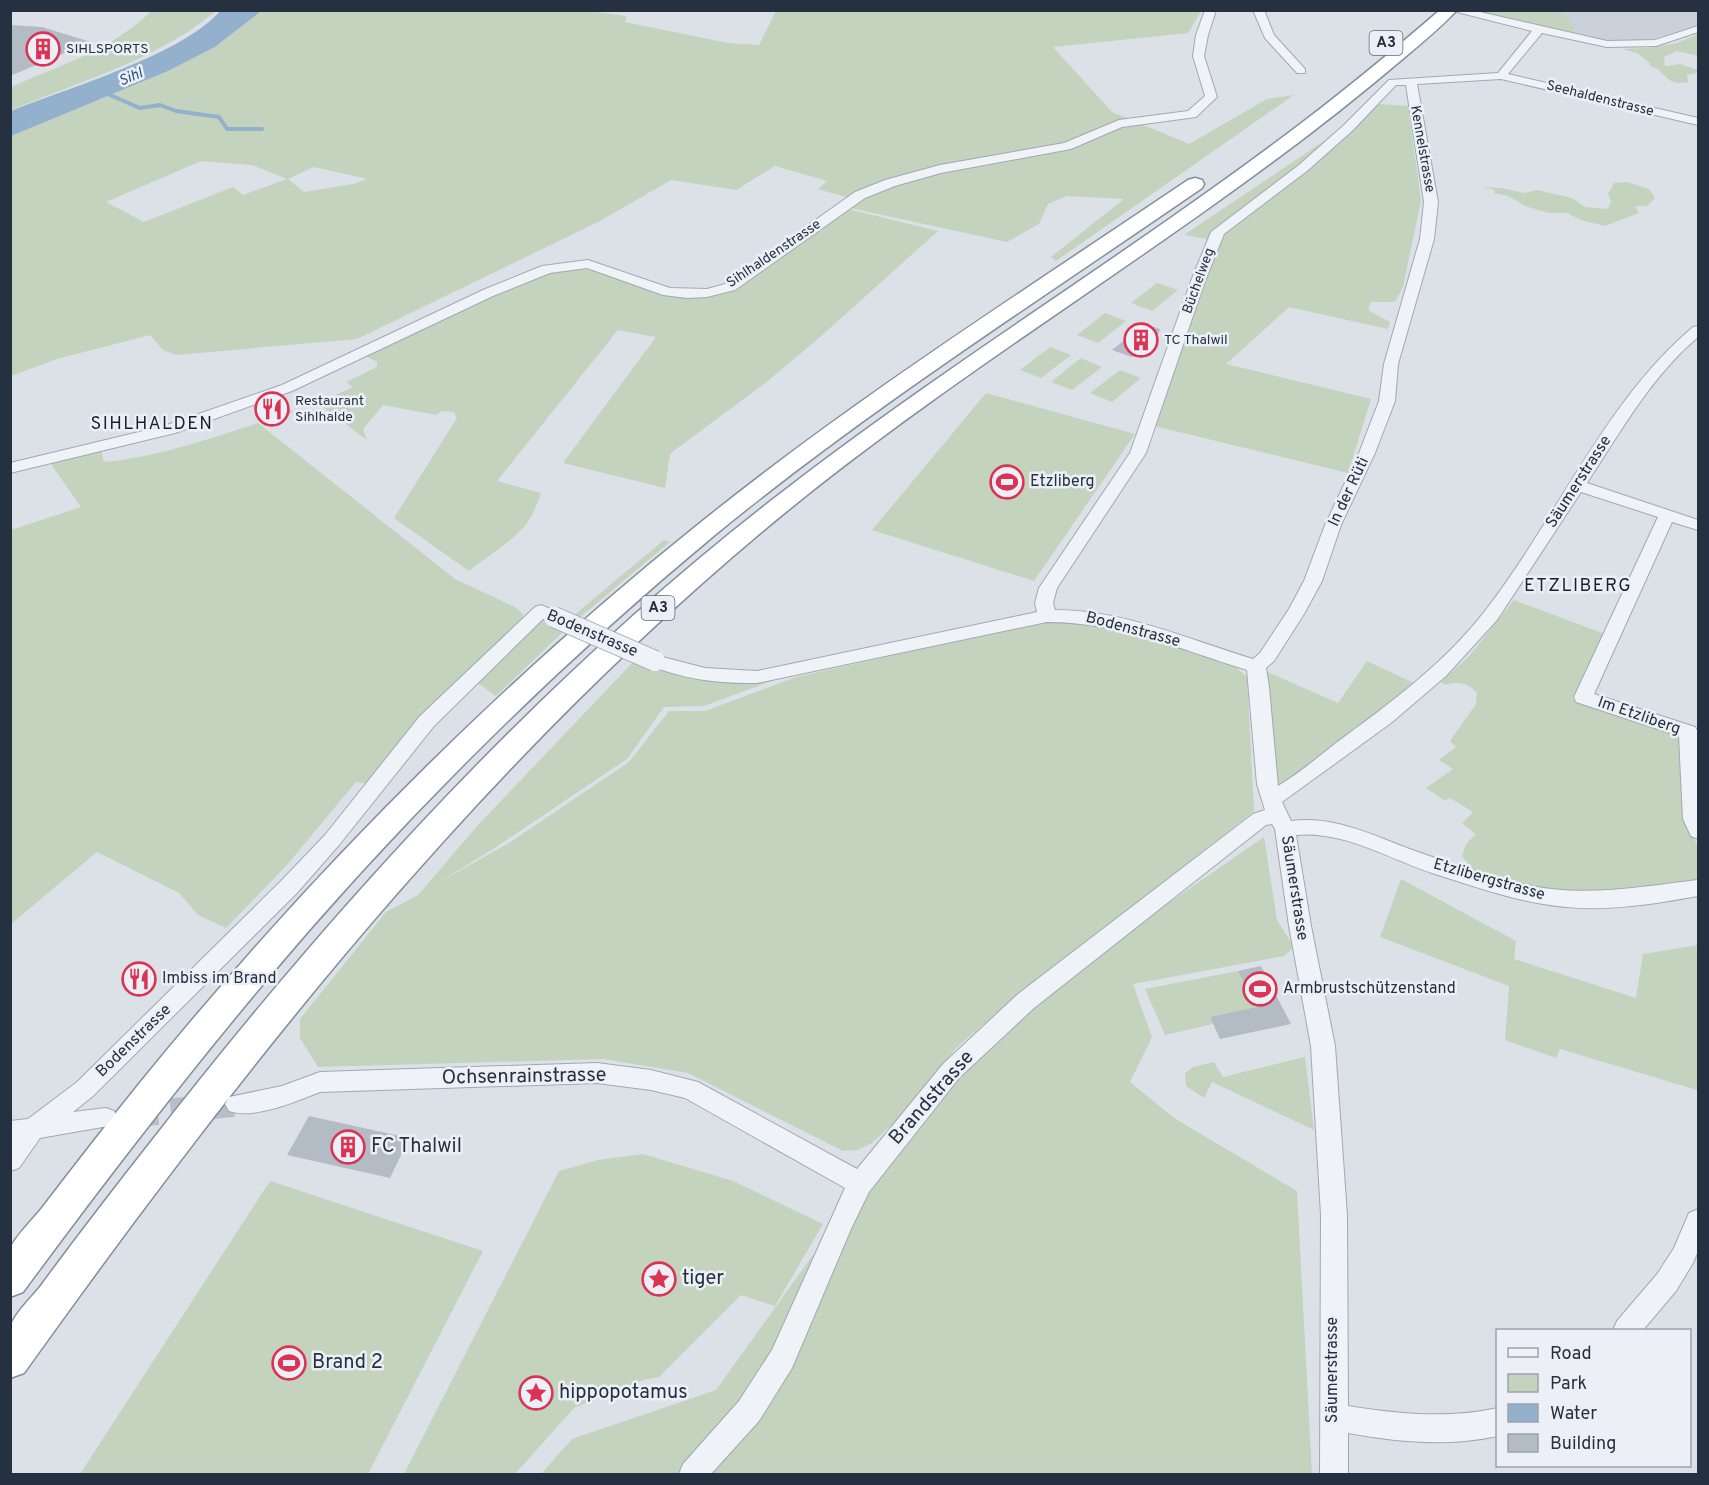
<svg xmlns="http://www.w3.org/2000/svg" width="1709" height="1485" viewBox="0 0 1709 1485" font-family="Overpass,sans-serif">
	<style>
		.built { fill: #cad1da }
		.green { fill: #c3d3bd; fill-rule: evenodd }
		.water { fill: #93b1cc }
		.lines { fill: none; stroke-linecap: round; stroke-linejoin: round }
		.stream { stroke: #93b1cc; stroke-width: 4 }
		.building { fill: #b3bbc5 }
		.minor-tunnel { stroke: #b7bec6; stroke-width: 25; stroke-dasharray: 25 13; stroke-linecap: butt }
		.minor-casing { stroke: #a1a8b2; stroke-width: 2 }
		.highway-casing { stroke: #828fa0; stroke-width: 3 }
		.minor { fill: #eff2f6; fill-rule: evenodd }
		.highway { fill: #fff; fill-rule: evenodd }
		.minor-bridge-casing { stroke: #a1a8b2; stroke-width: 22; stroke-linecap: butt }
		.minor-bridge { stroke: #eff2f6; stroke-width: 20 }
		.labels { text-anchor: middle; dominant-baseline: central; stroke-width: 5; stroke-linejoin: round; paint-order: stroke }
		.far-poi-label { font-size: 14px; fill: #253040; stroke: #ecf0f6; text-anchor: start }
		.far-street-label { font-size: 14px; fill: #253040; stroke: #ecf0f6 }
		.shield { fill: #ecf0f6; stroke: #616a77; stroke-width: 1.5 }
		.shield-label { font-size: 15px; font-weight: bold; fill: #253040 }
		.far-water-label { font-size: 15px; font-style: italic; fill: #2b5078; stroke: #ecf0f6 }
		.poi-label { font-size: 16px; fill: #253040; stroke: #ecf0f6; text-anchor: start }
		.street-label { font-size: 16px; fill: #253040; stroke: #ecf0f6 }
		.neighbourhood-label { font-size: 18px; letter-spacing: 1.5px; fill: #172130; stroke: #ecf0f6 }
		.near-street-label { font-size: 20px; fill: #253040; stroke: #ecf0f6 }
		.near-poi-label { font-size: 20px; fill: #253040; stroke: #ecf0f6; text-anchor: start }
	</style>
	<rect width="100%" height="100%" fill="#dce1e8"/>
	<path class="built" d="M1469,11H1698V25L1646,41L1620,42L1597,40Z"/>
	<path class="green" d="M152,10L216,11C157,60 81,81 11,110V87C60,65 113,50 152,10Z
		M261,10L587,11L627,16L625,22L728,43L759,45L776,11H1201L1188,33L1053,47L1112,112L1189,144L1267,99L1294,95L1056,261L1051,257L1124,199L1067,196L1048,204L1039,224L1007,242L841,206L849,198L818,189L827,181L775,166L736,190L671,180L598,222L357,339L176,355L163,350L150,335L57,359L11,376L10,136L168,71L215,47ZM201,161L252,165L287,179L243,195L233,187L144,222L106,202ZM314,167L367,179L353,184L304,192L288,179Z
		M1473,10L1562,11L1575,28L1570,34Z
		M1698,34V56L1677,51L1664,57L1665,66L1680,64L1697,70V73L1687,75L1688,82C1664,87 1667,70 1650,66L1649,62L1637,53L1622,49L1647,48L1677,43Z
		M1379,104L1408,106L1421,200L1403,287L1395,302H1371L1368,310L1390,322L1388,329L1289,307L1226,364L1371,399L1348,473L1154,426L1218,241L1184,235Z
		M1627,182L1649,189L1655,198L1647,206H1635L1639,213L1605,226L1581,220L1567,213H1549L1525,206L1508,196L1494,193L1495,190L1482,187L1501,188L1525,193L1537,190L1572,198L1585,207L1608,209L1611,201L1608,194L1614,183Z
		M848,209L938,231L819,338L769,380L671,453C667,464 668,476 665,488L563,463L656,337L618,330L497,481L541,493C538,500 536,508 532,515C518,540 490,553 469,571L394,518L457,418L454,412L442,411L436,415L383,405L363,429L367,440L318,403L353,387L346,382L377,367V362L364,355L535,276L570,267L607,273L664,294L717,293Z
		M1157,283L1178,290L1152,311L1131,303Z
		M1105,313L1126,321L1098,343L1077,335Z
		M1050,347L1071,355L1041,378L1020,370Z
		M1081,358L1102,367L1072,390L1051,382Z
		M1120,370L1141,378L1112,402L1090,393Z
		M986,393L1135,434L1034,581L872,530Z
		M258,423L455,579L515,607L523,614L522,620L368,784L356,782L287,865L226,928L198,915L179,893L97,852L11,924V530L81,507L49,461L101,449L104,462C157,457 208,439 258,423Z
		M664,540L670,542L579,618L573,616Z
		M1514,600L1605,634L1572,698L1670,728L1681,734L1691,832L1698,847V883L1605,896L1518,886L1475,872L1462,856L1466,844L1476,834L1462,823L1473,812L1450,798L1445,801L1426,788L1453,769L1439,760L1456,747L1450,741L1476,704L1477,693C1468,683 1458,681 1445,685L1441,682L1470,655Z
		M1082,618L1124,628L1231,663L1247,677L1254,811L999,1011L956,1048L911,1107L872,1143L857,1150L843,1151L688,1073L603,1059L318,1067L300,1038V1019L386,912L418,895L479,824L635,660C681,678 724,687 774,680L704,706L664,707L627,759L496,847L435,885L512,841L629,762L669,711H705L796,677L1045,621Z
		M543,620L565,630L496,696L475,681Z
		M1367,661L1418,685L1284,783L1279,784L1275,779L1268,672L1338,703Z
		M1264,837L1277,920L1294,947L1284,956L1133,984L1152,1037L1130,1082L1174,1118L1297,1191L1312,1474H541L572,1439L716,1390L933,1088L1105,947Z
		M1401,879L1516,941L1514,959L1636,998L1643,954L1698,945L1697,1090L1560,1049L1556,1058L1505,1040L1509,986L1380,937Z
		M1238,971L1256,1007L1210,1017L1213,1024L1165,1035L1145,989Z
		M1305,1057L1314,1130L1212,1082L1204,1098L1186,1086L1185,1073L1193,1067L1214,1062L1223,1077Z
		M643,1154L733,1181L823,1224L775,1306L741,1295L659,1377L643,1380L574,1408L515,1474H404L559,1171L598,1160Z
		M270,1181L483,1251L368,1474H80Z"/>
	<path class="water" d="M221,10L261,11L215,47L168,71L11,136V111C67,88 183,55 221,10Z"/>
	<g class="lines">
		<path class="stream" d="M103,92L140,108L160,105L176,111L219,117L227,129H262"/>
	</g>
	<path class="building" d="M10,25L42,27L91,42L10,76Z
		M1145,324L1160,329L1151,356L1137,352L1132,357L1112,350Z
		M277,399L292,412L269,422L253,407Z
		M1261,966L1291,1024L1220,1039L1210,1017L1256,1007L1238,971Z
		M309,1116L409,1138L390,1178L287,1155Z"/>
	<g class="lines">
		<path class="minor-tunnel" d="M133,1115L237,1104"/>
		<defs>
			<path id="minor" d="M1205,10H1216L1208,35L1204,56L1217,97L1196,117L1122,127L1071,149L941,173L895,186L865,198L735,290L707,297L687,298L663,295L587,268L550,273L493,296L292,391L175,433L10,473V463L164,426L282,385L483,290L542,266L588,260L670,288L707,289L725,284L855,192L885,180L940,165L1064,143L1119,120L1188,111L1205,96L1193,56L1196,35Z
				M1253,10H1264L1274,35L1305,69V73H1297L1265,38Z
				M1449,10H1471L1607,41L1655,40L1698,26V32L1656,46L1607,47L1542,33L1508,74L1698,118V125L1501,79L1417,84L1438,202L1434,239L1398,364L1395,401L1375,453L1341,525L1322,581L1304,614L1274,661L1266,668L1269,687L1278,786C1298,774 1317,758 1336,743C1389,704 1444,664 1485,611C1556,520 1604,402 1693,327L1698,326V337C1651,377 1621,431 1587,483L1698,520V530L1672,522L1594,694L1695,727L1698,732V839L1691,836L1683,819L1679,736L1576,702L1574,697L1658,517L1581,492L1497,620L1446,676L1391,723L1282,802L1291,821C1336,815 1376,837 1418,852C1452,864 1487,876 1522,884C1583,898 1638,887 1698,880V896C1654,904 1610,911 1566,907C1520,903 1476,887 1432,873C1390,859 1342,830 1296,835L1311,926L1335,1046L1347,1215L1348,1406C1399,1414 1447,1419 1498,1408V1436C1447,1447 1399,1442 1348,1433V1474H1320L1321,1215L1311,1046L1289,926L1275,829L1272,824L1266,825L1034,1008L959,1078L869,1192L851,1229L792,1368L759,1421L711,1474H679L683,1464L739,1401L772,1350L845,1188L685,1098L651,1090L597,1083L320,1092C297,1101 253,1120 229,1111L225,1104L229,1097L282,1086L320,1072L597,1063L651,1070L698,1082L857,1169L943,1064L1018,994L1253,814L1265,810L1257,784L1247,670C1179,649 1120,622 1047,622L757,683C719,684 684,679 648,665L646,661L648,657L655,655L705,668L757,671L1037,612L1035,603L1039,588L1130,453L1191,281L1211,232L1299,165L1344,125L1389,80L1498,73L1532,31ZM1396,85H1406L1424,202L1420,239L1384,364L1379,401L1359,453L1325,525L1304,581L1289,609L1260,653L1253,659C1187,639 1124,610 1055,610L1053,603L1057,588L1146,453L1205,281L1224,234L1307,171L1352,131Z
				M541,605L560,613L563,617L560,621L554,623L543,619L434,726L339,845L297,893L93,1096L73,1112L106,1108L114,1111L118,1118L114,1125L40,1138L19,1168L10,1171V1121L28,1119L77,1082L281,881L325,835L420,716L535,607Z
				M1698,1209V1251L1693,1263L1676,1291L1643,1330H1613L1617,1321L1658,1273L1674,1248L1689,1213Z"/>
			<path id="highway" d="M1440,10H1457C1441,27 1423,42 1405,57C1357,98 1307,137 1256,174C1102,287 940,387 792,507C490,753 249,1058 24,1373L10,1378C10,1365 7,1340 10,1328C14,1314 31,1298 40,1287C76,1238 113,1190 150,1143C334,906 543,676 781,493C943,367 1119,260 1283,137C1337,97 1389,54 1440,10Z
				M1195,178L1202,180L1204,184L1202,188C1038,301 870,408 716,534C551,671 397,824 259,989C177,1087 99,1189 23,1292L10,1297C10,1284 7,1257 11,1247C16,1236 34,1218 42,1208C74,1166 106,1125 139,1084C306,878 494,688 700,523C855,398 1024,291 1188,180Z"/>
		</defs>
		<use href="#minor" class="minor-casing"/>
		<use href="#highway" class="highway-casing"/>
		<use href="#minor" class="minor"/>
		<use href="#highway" class="highway"/>
		<defs>
			<path id="minor-bridge" d="M554,617L655,661"/>
		</defs>
		<use href="#minor-bridge" class="minor-bridge-casing"/>
		<use href="#minor-bridge" class="minor-bridge"/>
	</g>
	<defs>
		<symbol id="building-ring" viewBox="-11 -11 22 22"><circle r="9.5" fill="#ecf0f6" stroke="#db3354" stroke-width="1.5"/><path d="M-4-6H4V6H1V3H-1V6H-4ZM-2.5-4.3h1.7v1.8h-1.7ZM.8-4.3h1.7v1.8H.8ZM-2.5-1h1.7V.8h-1.7ZM.8-1h1.7V.8H.8Z" fill="#db3354"/></symbol>
		<symbol id="restaurant-ring" viewBox="-11 -11 22 22"><circle r="9.5" fill="#ecf0f6" stroke="#db3354" stroke-width="1.5"/><path d="M-5-6h1v4h1v-4h1v4h1v-4h1v5L-1.5 .5V6h-2V.5L-5-1ZM5-6V6H3V1.5H1.5Q1.5-4 5-6Z" fill="#db3354"/></symbol>
		<symbol id="stadium-ring" viewBox="-11 -11 22 22"><circle r="9.5" fill="#ecf0f6" stroke="#db3354" stroke-width="1.5"/><path d="M0-5a6.5 5 0 1 0 0 10a6.5 5 0 1 0 0-10ZM-3.5-1.8h7v3.6h-7Z" fill="#db3354"/></symbol>
		<symbol id="sight-ring" viewBox="-11 -11 22 22"><circle r="9.5" fill="#ecf0f6" stroke="#db3354" stroke-width="1.5"/><path d="M0-6L1.8-2.2L6-1.7L2.9 1.2L3.7 5.4L0 3.3L-3.7 5.4L-2.9 1.2L-6-1.7L-1.8-2.2Z" fill="#db3354"/></symbol>
	</defs>
	<g fill-rule="evenodd">
		<use href="#building-ring" x="24" y="30" width="38" height="38"/>
		<use href="#building-ring" x="1122" y="321" width="38" height="38"/>
		<use href="#restaurant-ring" x="253" y="390" width="38" height="38"/>
		<use href="#stadium-ring" x="988" y="463" width="38" height="38"/>
		<use href="#restaurant-ring" x="120" y="960" width="38" height="38"/>
		<use href="#stadium-ring" x="1241" y="970" width="38" height="38"/>
		<use href="#building-ring" x="329" y="1128" width="38" height="38"/>
		<use href="#sight-ring" x="640" y="1260" width="38" height="38"/>
		<use href="#stadium-ring" x="270" y="1344" width="38" height="38"/>
		<use href="#sight-ring" x="517" y="1374" width="38" height="38"/>
	</g>
	<g class="labels">
		<g class="far-poi-label">
			<text x="66" y="49">SIHLSPORTS</text>
			<text x="1164" y="340">TC Thalwil</text>
			<text x="295" y="401">Restaurant<tspan x="295" dy="16">Sihlhalde</tspan></text>
		</g>
		<g class="far-street-label">
			<text transform="translate(1600 99) rotate(14)">Seehaldenstrasse</text>
			<text transform="translate(1422 149) rotate(80)">Kennelstrasse</text>
			<text transform="translate(774 254) rotate(-34)">Sihlhaldenstrasse</text>
			<text transform="translate(1199 281) rotate(-70)">Büchelweg</text>
		</g>
		<g class="shield">
			<rect x="1369.5" y="31" width="33" height="24" rx="4.5"/>
			<rect x="641.5" y="596" width="33" height="24" rx="4.5"/>
		</g>
		<g class="shield-label">
			<text x="1386" y="43">A3</text>
			<text x="658" y="608">A3</text>
		</g>
		<g class="far-water-label">
			<text transform="translate(131 78) rotate(-23)">Sihl</text>
		</g>
		<g class="poi-label">
			<text x="1030" y="482">Etzliberg</text>
			<text x="162" y="979">Imbiss im Brand</text>
			<text x="1283" y="989">Armbrustschützenstand</text>
		</g>
		<g class="street-label">
			<text transform="translate(1579 482) rotate(-57)">Säumerstrasse</text>
			<text transform="translate(1349 492) rotate(-65)">In der Rüti</text>
			<text transform="translate(1133 630) rotate(15)">Bodenstrasse</text>
			<text transform="translate(592 634) rotate(23)">Bodenstrasse</text>
			<text transform="translate(1639 716) rotate(19)">Im Etzliberg</text>
			<text transform="translate(1489 880) rotate(16)">Etzlibergstrasse</text>
			<text transform="translate(1294 888) rotate(81)">Säumerstrasse</text>
			<text transform="translate(134 1041) rotate(-44)">Bodenstrasse</text>
			<text transform="translate(1333 1370) rotate(-90)">Säumerstrasse</text>
		</g>
		<g class="neighbourhood-label">
			<text x="152" y="424">SIHLHALDEN</text>
			<text x="1578" y="586">ETZLIBERG</text>
		</g>
		<g class="near-street-label">
			<text transform="translate(524 1077) rotate(-1)">Ochsenrainstrasse</text>
			<text transform="translate(932 1098) rotate(-49)">Brandstrasse</text>
		</g>
		<g class="near-poi-label">
			<text x="371" y="1147">FC Thalwil</text>
			<text x="682" y="1279">tiger</text>
			<text x="312" y="1363">Brand 2</text>
			<text x="559" y="1393">hippopotamus</text>
		</g>
	</g>
	<rect width="1709" height="1485" fill="none" stroke="#253040" stroke-width="24"/>
	<rect x="1496" y="1329" width="195" height="138" fill="#ecf0f6" stroke="#9ca3ad" stroke-width="1.5"/>
	<rect x="1508" y="1348" width="30" height="9" fill="#eff2f6" stroke="#9ca3ad" stroke-width="1.5"/>
	<text x="1550" y="1359" font-size="18" fill="#253040">Road</text>
	<rect x="1508" y="1374" width="30" height="18" fill="#c3d3bd" stroke="#9ca3ad" stroke-width="1.5"/>
	<text x="1550" y="1389" font-size="18" fill="#253040">Park</text>
	<rect x="1508" y="1404" width="30" height="18" fill="#93b1cc" stroke="#9ca3ad" stroke-width="1.5"/>
	<text x="1550" y="1419" font-size="18" fill="#253040">Water</text>
	<rect x="1508" y="1434" width="30" height="18" fill="#b3bbc5" stroke="#9ca3ad" stroke-width="1.5"/>
	<text x="1550" y="1449" font-size="18" fill="#253040">Building</text>
</svg>
